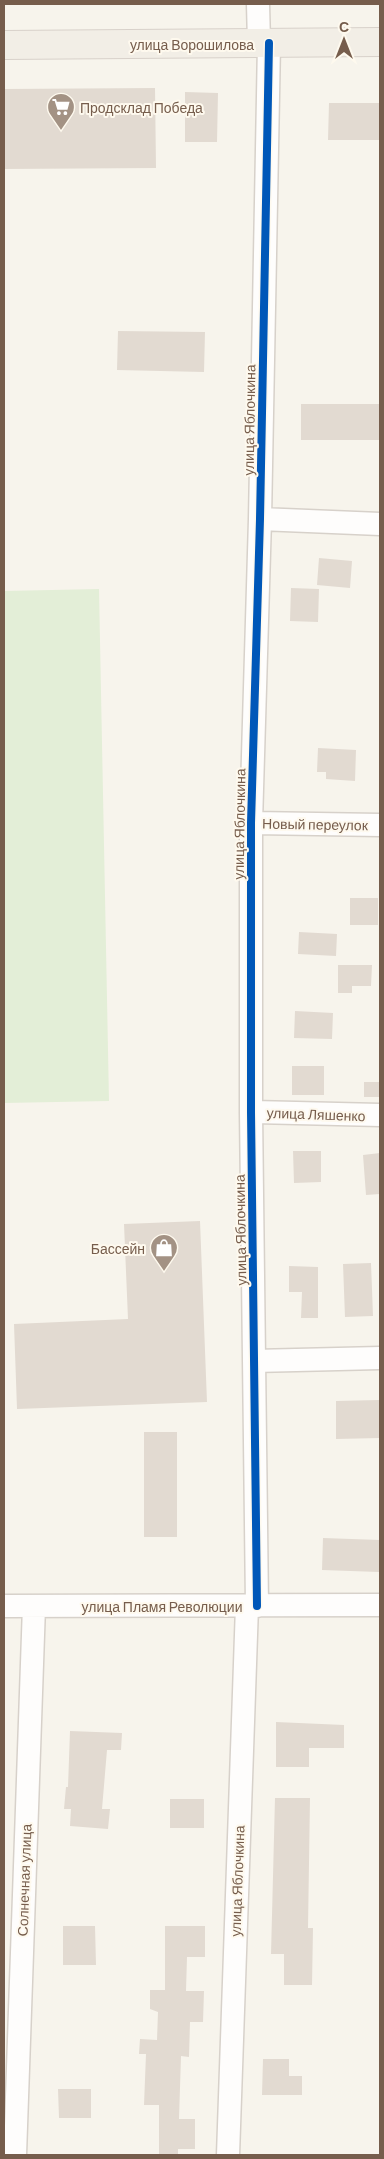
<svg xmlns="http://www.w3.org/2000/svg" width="384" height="2159" viewBox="0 0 384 2159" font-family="Barlow,sans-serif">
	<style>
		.pitch { fill: #e3eed7 }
		.building { fill: #e2dad1 }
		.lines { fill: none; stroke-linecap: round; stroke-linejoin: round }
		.minor-casing { stroke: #d7d1ca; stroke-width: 25 }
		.major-casing { stroke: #d8d1ca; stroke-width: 30 }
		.minor { stroke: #fefdfc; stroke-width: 22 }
		.major { stroke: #f2eee6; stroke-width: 28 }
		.cycleway-casing { stroke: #fef9ee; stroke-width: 11 }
		.cycleway { stroke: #0057b8; stroke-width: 8 }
		.labels { text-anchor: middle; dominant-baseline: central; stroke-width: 4; stroke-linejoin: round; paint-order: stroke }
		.street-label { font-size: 14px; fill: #765d4c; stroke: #fef9ee }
		.poi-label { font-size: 14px; fill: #765d4c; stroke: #fef9ee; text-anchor: start }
	</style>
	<rect width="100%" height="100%" fill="#f7f4ec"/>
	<path class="pitch" d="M99,589L109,1101L4,1103V591Z"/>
	<path class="building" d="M155,88L156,168L4,169V89Z
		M185,92L218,93L217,142H185Z
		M329,103H380V140H328Z
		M118,331L205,332L204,372L117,370Z
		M301,404H380V440H301Z
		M319,558L352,561L350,588L317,585Z
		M291,588L319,589L318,622L290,621Z
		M318,748L356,750L355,781L326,779V772H317Z
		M350,898H378V925H350Z
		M299,932L337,934L336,956L298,954Z
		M338,965H372L371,986H352V993H338Z
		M295,1011L333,1013L332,1039L294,1038Z
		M292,1066H324V1095H292Z
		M364,1082H380V1097H364Z
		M293,1151H321V1182L294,1183Z
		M380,1153V1194L366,1195L363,1155Z
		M200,1221L207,1402L17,1409L14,1324L128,1319L124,1224Z
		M371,1263L373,1316L345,1317L343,1264Z
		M289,1266L318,1267V1318H301L302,1292H289Z
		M379,1400L380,1438L336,1439V1401Z
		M144,1432H177V1537H144Z
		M323,1538L380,1540L379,1572L322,1570Z
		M276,1722L344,1725V1748H309V1767H276Z
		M70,1731L122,1733L121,1750H107L102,1809H110L108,1829L70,1826L71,1809H64L66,1787H68Z
		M275,1798H310L308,1928H313L312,1985H284V1954H271Z
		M170,1799H204V1828H170Z
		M63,1926H95L96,1965H63Z
		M165,1926H205V1957H187L186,1991H204L203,2022H190L189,2057L181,2056L179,2119H195V2149H178V2155H159V2105H144L146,2054H139L140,2039L157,2040L158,2012L150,2009V1990H165Z
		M263,2059H289V2076H302V2095H262Z
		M58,2089H91V2118H59Z"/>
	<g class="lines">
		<defs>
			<path id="minor" d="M258,4L259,43
				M260,519L380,524
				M251,823L380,825
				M251,1112L380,1115
				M254,1361L380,1358
				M4,1606L380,1605
				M257,1606L251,1112V823L260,519L269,43
				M15,2155L34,1606
				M228,2155L247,1606"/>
			<path id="major" d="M4,45L380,42"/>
		</defs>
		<use href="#minor" class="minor-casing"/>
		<use href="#major" class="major-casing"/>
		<use href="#minor" class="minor"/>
		<use href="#major" class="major"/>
		<defs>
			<path id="cycleway" d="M257,1606L251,1112V823L260,519L269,43"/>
		</defs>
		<use href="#cycleway" class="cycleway-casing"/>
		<use href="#cycleway" class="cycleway"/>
	</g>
	<defs>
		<symbol id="supermarket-pin" viewBox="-11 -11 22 30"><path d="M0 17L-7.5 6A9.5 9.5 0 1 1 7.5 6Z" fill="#a39284" stroke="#fef9ee"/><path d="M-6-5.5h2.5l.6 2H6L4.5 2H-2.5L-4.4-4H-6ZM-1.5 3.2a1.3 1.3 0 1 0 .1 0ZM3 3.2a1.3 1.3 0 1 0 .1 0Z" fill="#fff"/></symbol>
		<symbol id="shop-pin" viewBox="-11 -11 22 30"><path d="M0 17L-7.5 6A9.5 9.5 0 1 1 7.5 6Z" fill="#a39284" stroke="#fef9ee"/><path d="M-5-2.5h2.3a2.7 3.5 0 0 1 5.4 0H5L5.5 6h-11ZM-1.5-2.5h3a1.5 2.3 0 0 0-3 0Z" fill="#fff"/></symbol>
	</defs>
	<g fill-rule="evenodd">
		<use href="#supermarket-pin" x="45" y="91" width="32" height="43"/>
		<use href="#shop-pin" x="148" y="1232" width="32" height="43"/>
	</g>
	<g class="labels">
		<g class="street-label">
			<text x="192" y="44">улица Ворошилова</text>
			<text transform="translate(249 420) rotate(-89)">улица Яблочкина</text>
			<text transform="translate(239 824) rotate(-89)">улица Яблочкина</text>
			<text transform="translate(315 824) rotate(1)">Новый переулок</text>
			<text transform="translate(316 1114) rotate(2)">улица Ляшенко</text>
			<text transform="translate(240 1230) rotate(-91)">улица Яблочкина</text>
			<text x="162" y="1606">улица Пламя Революции</text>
			<text transform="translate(24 1880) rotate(-88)">Солнечная улица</text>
			<text transform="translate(237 1881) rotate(-88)">улица Яблочкина</text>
		</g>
		<g class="poi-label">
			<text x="80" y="107">Продсклад Победа</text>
			<text x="145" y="1248" text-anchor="end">Бассейн</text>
		</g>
	</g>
	<rect width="384" height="2159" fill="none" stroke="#765d4c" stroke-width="10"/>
	<g transform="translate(344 40)" stroke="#fef9ee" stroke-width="4" paint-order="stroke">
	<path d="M0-4L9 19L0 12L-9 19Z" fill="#765d4c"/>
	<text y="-8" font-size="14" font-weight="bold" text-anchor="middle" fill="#765d4c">С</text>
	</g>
</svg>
